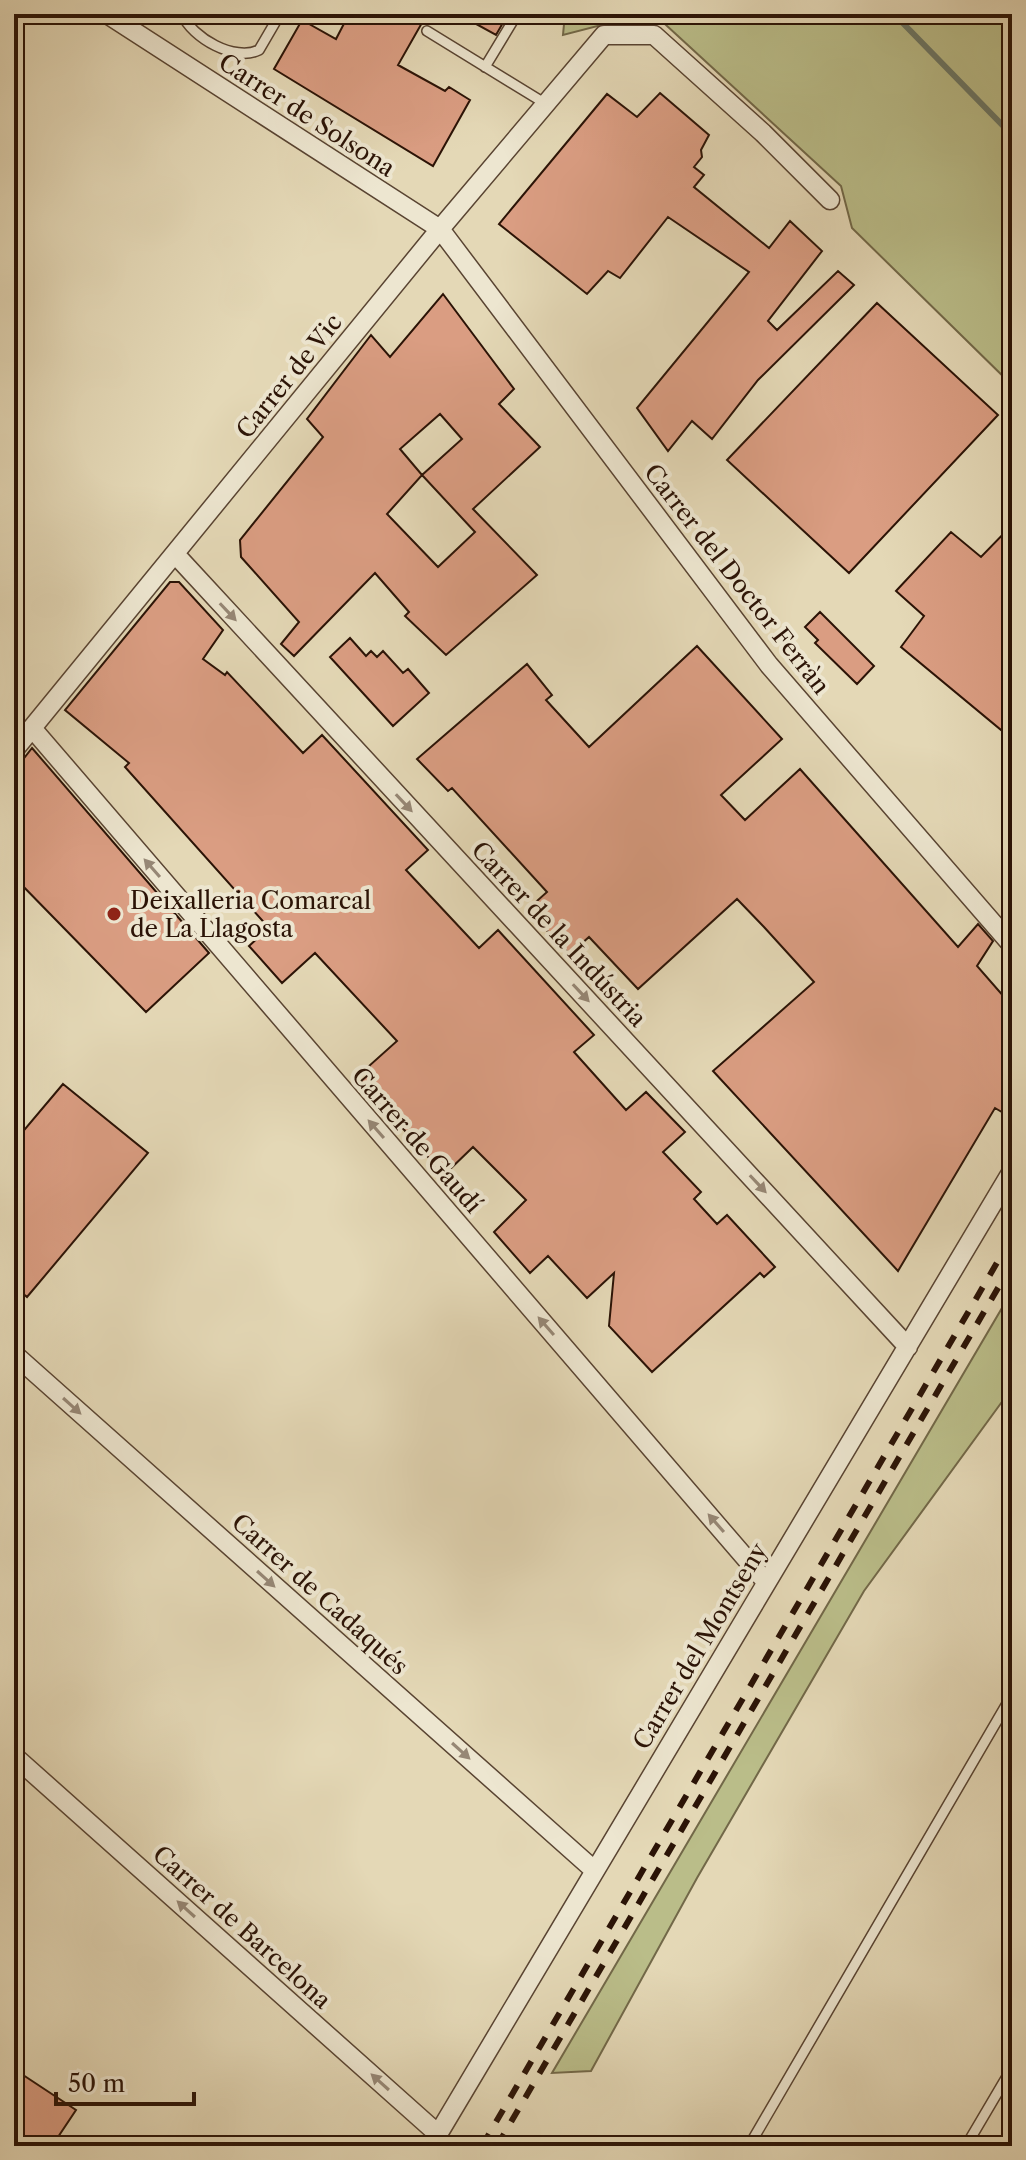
<svg xmlns="http://www.w3.org/2000/svg" width="1026" height="2160" viewBox="0 0 1026 2160" font-family="'Libre Caslon Text',serif">
	<style>
		.green { fill: #babd89; stroke: #726848; stroke-width: 2 }
		.lines { fill: none; stroke-linecap: round; stroke-linejoin: round }
		.stream { stroke: #6c7867; stroke-width: 6 }
		.building { fill: #da9d82; stroke: #2b1306; stroke-width: 2; fill-rule: evenodd }
		.service-casing { stroke: #594432; stroke-width: 12 }
		.minor-casing { stroke: #594432; stroke-width: 21 }
		.service { stroke: #ede6d0; stroke-width: 9 }
		.minor { stroke: #ede6d0; stroke-width: 18 }
		.rail { stroke: #2b1306; stroke-width: 6; stroke-dasharray: 14 14; stroke-linecap: butt }
		.oneway { fill: #968775 }
		.poi-dot { fill: #8f2418; stroke: #ede6d0; stroke-width: 3 }
		.labels { text-anchor: middle; dominant-baseline: central; stroke-width: 8; stroke-linejoin: round; paint-order: stroke }
		.street-label { font-size: 24px; fill: #2b1306; stroke: #ede6d0 }
		.poi-label { font-size: 24px; fill: #2b1306; stroke: #ede6d0; text-anchor: start }
	</style>
	<rect width="100%" height="100%" fill="#e4d8b6"/>
	<filter id="stains"><feTurbulence type="fractalNoise" baseFrequency=".0025" numOctaves="4"/><feColorMatrix values="0 0 0 0 .2 0 0 0 0 .09 0 0 0 0 .02 0 0 0 .5 -.17"/></filter>
	<radialGradient id="worn" r=".72"><stop offset=".6" stop-color="#630" stop-opacity="0"/><stop offset="1" stop-color="#630" stop-opacity=".3"/></radialGradient>
	<path class="green" d="M565,14H644L563,35Z
		M654,14H1012V385L852,228L841,186Z
		M1012,1291V1388L864,1591L697,1878L591,2071L552,2073Z"/>
	<g class="lines">
		<path class="stream" d="M894,14L1012,135"/>
	</g>
	<path class="building" d="M349,14H427L398,65L445,91L449,87L470,100L433,166L274,69L302,20L336,39Z
		M458,14H508L496,35Z
		M660,93L709,135L701,150L702,157L694,167L704,175L694,187L769,248L790,221L822,251L768,321L777,330L838,271L854,285L758,380L712,439L692,421L668,451L637,408L749,272L668,217L620,278L608,271L587,294L499,224L607,94L637,117Z
		M443,294L514,389L499,404L540,447L473,509L537,575L446,655L405,616L409,612L375,573L294,656L281,644L299,622L241,557L240,540L323,437L307,419L371,335L390,357ZM440,414L462,439L422,475L400,449ZM422,475L475,532L438,567L387,514Z
		M877,303L998,415L849,573L727,460Z
		M1012,525V739L901,647L924,616L896,591L951,532L981,557Z
		M170,582H179L223,630L203,659L225,675L227,672L303,753L322,735L428,850L406,870L479,948L498,930L508,941L594,1035L574,1052L626,1110L646,1092L685,1132L663,1152L701,1192L694,1199L717,1224L727,1215L775,1267L764,1277L760,1273L652,1372L609,1326L614,1273L587,1298L548,1256L530,1273L494,1232L526,1200L473,1147L444,1175L361,1081L373,1071L369,1066L397,1041L315,953L282,983L249,946L269,928L125,767L129,763L65,710Z
		M820,612L874,666L857,684L815,643L818,640L805,627Z
		M350,638L366,656L371,651L377,657L383,651L403,673L408,669L429,693L393,726L330,657Z
		M697,646L782,739L721,795L745,820L800,769L958,947L978,924L993,941L977,966L1012,1006V1118L995,1108L898,1271L713,1071L814,982L764,927L737,899L638,989L589,937L570,954L557,942L528,909L547,892L452,788L448,791L417,759L527,664L552,695L546,700L589,747Z
		M32,748L209,953L146,1012L14,877V771Z
		M63,1084L148,1153L27,1297L14,1286V1142Z
		M14,2069L76,2110L52,2146H14Z"/>
	<g class="lines">
		<defs>
			<path id="service" d="M182,14C192,38 235,62 259,50L280,14
				M427,31L546,104
				M485,67L517,14
				M749,2146L1012,1695
				M966,2146L1012,2068"/>
			<path id="minor" d="M107,14L440,229L769,665L1012,945
				M175,554L908,1347
				M32,728L766,1582
				M14,750L440,229L604,35H654L763,133L830,200
				M14,1354L594,1870
				M14,1756L438,2134
				M431,2146L1012,1171"/>
		</defs>
		<use href="#service" class="service-casing"/>
		<use href="#minor" class="minor-casing"/>
		<use href="#service" class="service"/>
		<use href="#minor" class="minor"/>
		<path class="rail" d="M482,2146L1012,1237
			M497,2146L1012,1264"/>
	</g>
	<defs><path id="oneway-solid" d="M-6-.8H1V-3.2L6.5 0L1 3.2V.8H-6Z" transform="scale(2)"/></defs>
	<g class="oneway">
		<use href="#oneway-solid" transform="translate(228 612) rotate(47)"/>
		<use href="#oneway-solid" transform="translate(404 803) rotate(47)"/>
		<use href="#oneway-solid" transform="translate(152 868) rotate(-131)"/>
		<use href="#oneway-solid" transform="translate(581 993) rotate(47)"/>
		<use href="#oneway-solid" transform="translate(376 1129) rotate(-131)"/>
		<use href="#oneway-solid" transform="translate(758 1184) rotate(47)"/>
		<use href="#oneway-solid" transform="translate(546 1326) rotate(-131)"/>
		<use href="#oneway-solid" transform="translate(72 1406) rotate(42)"/>
		<use href="#oneway-solid" transform="translate(716 1523) rotate(-131)"/>
		<use href="#oneway-solid" transform="translate(266 1579) rotate(42)"/>
		<use href="#oneway-solid" transform="translate(461 1751) rotate(42)"/>
		<use href="#oneway-solid" transform="translate(186 1909) rotate(-138)"/>
		<use href="#oneway-solid" transform="translate(380 2082) rotate(-138)"/>
	</g>
	<circle class="poi-dot" cx="114" cy="914" r="8"/>
	<g class="labels">
		<g class="street-label">
			<text transform="translate(307 115) rotate(33)">Carrer de Solsona</text>
			<text transform="translate(289 376) rotate(-51)">Carrer de Vic</text>
			<text transform="translate(737 579) rotate(52)">Carrer del Doctor Ferràn</text>
			<text transform="translate(559 934) rotate(47)">Carrer de la Indústria</text>
			<text transform="translate(417 1140) rotate(49)">Carrer de Gaudí</text>
			<text transform="translate(320 1594) rotate(42)">Carrer de Cadaqués</text>
			<text transform="translate(700 1646) rotate(-59)">Carrer del Montseny</text>
			<text transform="translate(242 1927) rotate(42)">Carrer de Barcelona</text>
		</g>
		<g class="poi-label">
			<text x="130" y="900">Deixalleria Comarcal<tspan x="130" dy="28">de La Llagosta</tspan></text>
		</g>
	</g>
	<rect width="1026" height="2160" fill="none" stroke="#e4d8b6" stroke-width="48"/>
	<rect x="16" y="16" width="994" height="2128" fill="none" stroke="#2b1306" stroke-width="4"/>
	<rect x="24" y="24" width="978" height="2112" fill="none" stroke="#2b1306" stroke-width="2"/>
	<path d="M56 2092v12h138v-12" fill="none" stroke="#2b1306" stroke-width="4"/>
	<text x="68" y="2092" font-size="24" fill="#2b1306" stroke="#ede6d0" stroke-width="6" paint-order="stroke">50 m</text>
	<rect width="100%" height="100%" filter="url(#stains)"/>
	<rect width="100%" height="100%" fill="url(#worn)"/>
</svg>
